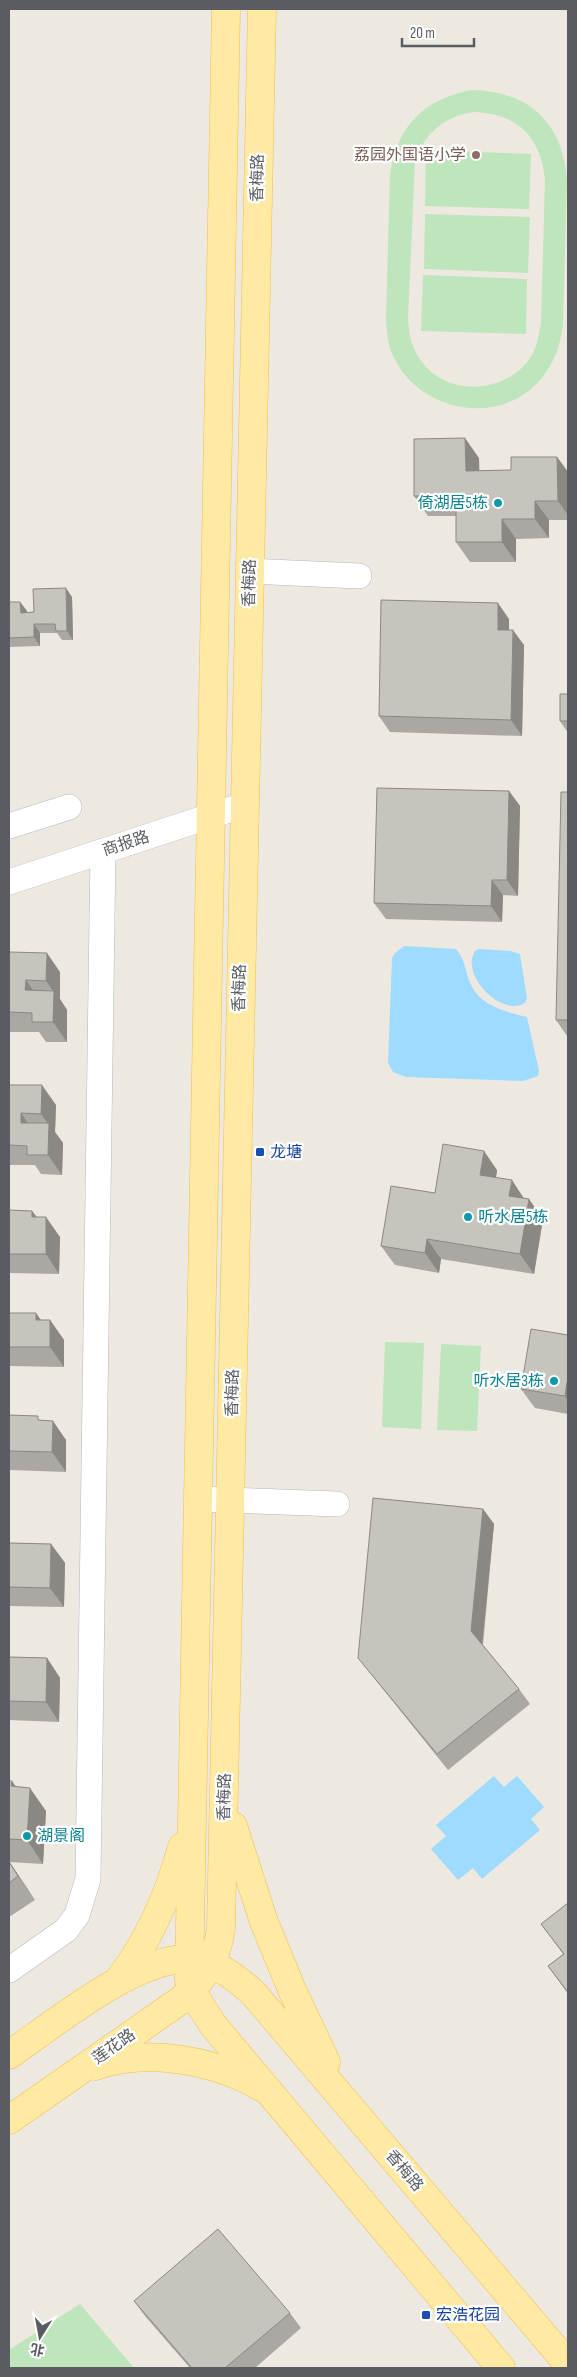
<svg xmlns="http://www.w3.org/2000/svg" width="577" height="2377" viewBox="0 0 577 2377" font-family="'Sofia Sans Condensed','Noto Sans SC',sans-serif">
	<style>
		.green { fill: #bee5bb; fill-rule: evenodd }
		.water { fill: #9edbff }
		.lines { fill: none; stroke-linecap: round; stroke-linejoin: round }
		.minor-casing { stroke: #b3b7bb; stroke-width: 26 }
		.major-casing { stroke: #f4bc52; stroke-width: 29 }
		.minor { stroke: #fff; stroke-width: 25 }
		.major { stroke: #ffeaa3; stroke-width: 28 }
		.wall { fill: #aba8a3 }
		.shaded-wall { fill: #8b8884 }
		.building { fill: #c7c3bd; stroke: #8b8884 }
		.education-dot { fill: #8d6e63; stroke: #fff; stroke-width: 2 }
		.culture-dot { fill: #0f9aa8; stroke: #fff; stroke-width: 2 }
		.transit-dot { fill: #1a4fb4; stroke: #fff; stroke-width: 2 }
		.labels { text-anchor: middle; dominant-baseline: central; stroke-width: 4.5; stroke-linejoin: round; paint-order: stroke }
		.education-label { font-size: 16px; fill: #785e54; stroke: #fff; text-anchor: end }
		.street-label { font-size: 16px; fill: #595d62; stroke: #fff }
		.culture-label { font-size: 16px; fill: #0d838f; stroke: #fff; text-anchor: end }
		.transit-label { font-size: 16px; fill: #164399; stroke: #fff; text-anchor: start }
	</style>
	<rect width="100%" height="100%" fill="#ede9e0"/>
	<path class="green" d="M471,90C528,91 562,121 567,179L563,325C560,346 554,364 540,380C500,427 422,412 395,360C388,348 387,333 386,320L390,174C398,125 423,100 471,90ZM473,112C517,113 541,137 545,180L541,323C539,333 538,343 533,353C512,393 449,399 422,362C412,349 409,335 408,319L415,160C426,132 444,117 473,112Z
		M426,150L531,154L529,209L425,206Z
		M425,214L530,217L528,273L424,269Z
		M423,275L527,279L526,334L421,331Z
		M385,1342L424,1343L421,1429L382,1427Z
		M441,1344L481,1346L477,1431L437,1430Z
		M80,2304L134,2368H9V2350Z"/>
	<path class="water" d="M404,946L456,949C466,960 465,973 471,985C481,1006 506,1012 527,1017L539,1071L538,1076L523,1081L406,1077L393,1072L388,1063L392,958L395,953Z
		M480,949L511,951L520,954L527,998L525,1003C501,1018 458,973 476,950Z
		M494,1776L504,1787L517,1776L544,1807L531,1819L540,1830L482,1879L473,1868L458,1880L431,1849L446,1836L436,1825Z"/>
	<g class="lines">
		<defs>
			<path id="minor" d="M250,571L359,576
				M9,826L69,807
				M9,882L244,805
				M197,1499L337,1504
				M9,1970L66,1930L77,1915L88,1879L103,851"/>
			<path id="major" d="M226,9L189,1980L197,2000L213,2025L501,2368
				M233,1826L264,1922L292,1990L326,2062
				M118,1981C148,1942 169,1894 182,1847
				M9,2055C53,2025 135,1957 188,1959C213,1960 237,1978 254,1994L568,2364
				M95,2066C146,2048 215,2060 261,2087
				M9,2120L181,2000C204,1979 217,1959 221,1928L262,9"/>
		</defs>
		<use href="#minor" class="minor-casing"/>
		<use href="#major" class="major-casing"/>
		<use href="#minor" class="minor"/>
		<use href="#major" class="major"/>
	</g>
	<path class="wall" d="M557,457L568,472V520H549V538L516,539V562H470L456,542V516H428L414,496L479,458V471L511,470Z
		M72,597L73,640H62L57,633H40V646L9,647V602H20L27,611V612H34Z
		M509,619V630L524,645L522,736L390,732L379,716Z
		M568,694V733L560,721Z
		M509,791L520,806L518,896L503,895L502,922L386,919L374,903Z
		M568,792V1036H567L556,1020Z
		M9,952L60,972V999L67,1010V1042H46L39,1032H9Z
		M9,1085L56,1105L55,1132L63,1143L62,1175L41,1174L35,1165H9Z
		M497,1170L496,1178L524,1199L543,1219L534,1274L441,1259L439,1273L395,1265L381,1246L435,1193Z
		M9,1210L32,1211L37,1217L60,1237L59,1274L9,1273Z
		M9,1313L41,1320H50L64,1340V1367L9,1366Z
		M568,1335V1414L535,1408L521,1389Z
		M9,1415L41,1420L66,1440V1472L9,1470Z
		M483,1509L494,1524L483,1645L519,1689L530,1704L448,1770L370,1673L358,1658Z
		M9,1543L51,1544L65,1563L64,1607L9,1606Z
		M9,1657L47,1658L60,1678L59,1722L9,1720Z
		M9,1779L16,1787L46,1811L43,1864L9,1862L35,1900L9,1917Z
		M568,1903V1994L548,1966L563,1954L541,1924Z
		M134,2301L290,2313L301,2328L255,2368H190L145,2316Z"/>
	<path class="shaded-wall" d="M465,438L479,458L480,490L466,471Z
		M557,457L568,472V515L558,501Z
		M535,501L549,520V538L535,519Z
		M502,519L516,539V562L502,542Z
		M66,588L72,597L73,640L67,631Z
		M20,602L27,611V622L21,613Z
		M498,603L509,619V645L498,630Z
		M34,624L40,633V646L34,637Z
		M513,630L524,645L522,736L511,720Z
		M509,791L520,806L518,896L507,880Z
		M492,880L503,895L502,922L491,906Z
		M47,953L60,972V999L67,1010V1042L53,1022L54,992L46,981Z
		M26,980L40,1000L25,990Z
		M42,1085L56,1105L55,1132L63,1143L62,1175L48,1155L49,1125L41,1114Z
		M21,1113L35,1133L21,1123Z
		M484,1151L497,1170L493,1195L480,1175Z
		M512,1180L525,1200L509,1196Z
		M529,1199L543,1219L534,1274L520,1254Z
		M32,1211L46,1230L32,1217Z
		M46,1217L60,1237L59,1274L46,1254Z
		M427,1239L441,1259L439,1273L425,1253Z
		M36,1313L50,1333L36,1320Z
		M50,1320L64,1340V1367L50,1347Z
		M567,1382L568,1383V1401L565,1396Z
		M53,1421L66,1440V1472L52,1452Z
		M483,1509L494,1524L482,1647L471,1631Z
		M51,1544L65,1563L64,1607L50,1588Z
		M47,1658L60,1678L59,1722L46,1702Z
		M9,1779L11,1783L12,1781L28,1804L9,1796Z
		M30,1788L46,1811L43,1864L27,1840Z
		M9,1861L35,1900L18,1876L9,1862Z"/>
	<path class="building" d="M465,438L466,471L511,470V457H557L558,501H535V519H502V542H456V496H414V439Z
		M66,588L67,631H56L55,624H34V637L9,638V602H20L21,613L34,612L33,589Z
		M381,600L498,603V630H513L511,720L379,716Z
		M560,694H568V721H560Z
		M377,788L509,791L507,880H492L491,906L374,903Z
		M561,792H568V1020H556Z
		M9,952L47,953L46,981L26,980L25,990L54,991L53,1022H32V1013L9,1012Z
		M9,1085H42L41,1114L21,1113V1123H49L48,1155H27V1146L9,1145Z
		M443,1144L484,1151L480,1175L512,1180L509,1196L529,1199L520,1254L427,1239L425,1253L381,1246L391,1186L435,1193Z
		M9,1210L32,1211V1217H46V1254H9Z
		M9,1313H36V1320H50V1347H9Z
		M531,1329L568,1335V1382H567L565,1396L521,1389Z
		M9,1415L38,1416V1420L53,1421L52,1452L9,1451Z
		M373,1498L483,1509L471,1631L519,1689L437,1754L358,1658Z
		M9,1543L51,1544L50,1588L9,1587Z
		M9,1657L47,1658L46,1702L9,1701Z
		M9,1781H12L11,1786L30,1788L27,1840L9,1839Z
		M9,1862L18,1876L9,1883Z
		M568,1903V1991H567L548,1966L564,1954L541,1924Z
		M218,2229L290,2313L225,2368H192L134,2301Z"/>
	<circle class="education-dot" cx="476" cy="155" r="5"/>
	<g class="culture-dot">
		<circle cx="498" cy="503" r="5"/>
		<circle cx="468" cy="1217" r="5"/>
		<circle cx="554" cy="1381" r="5"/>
		<circle cx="27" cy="1836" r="5"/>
	</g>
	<g class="transit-dot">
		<rect x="255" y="1147" width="10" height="10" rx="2.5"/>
		<rect x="421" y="2310" width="10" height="10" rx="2.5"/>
	</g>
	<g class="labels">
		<g class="education-label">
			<text x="466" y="155">荔园外国语小学</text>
		</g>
		<g class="street-label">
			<text transform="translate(258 178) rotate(-89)">香梅路</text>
			<text transform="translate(250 583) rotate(-89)">香梅路</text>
			<text transform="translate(126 844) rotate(-18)">商报路</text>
			<text transform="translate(240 988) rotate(-89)">香梅路</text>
			<text transform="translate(233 1393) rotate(-89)">香梅路</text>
			<text transform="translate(225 1797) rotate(-89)">香梅路</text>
			<text transform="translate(114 2047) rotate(-35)">莲花路</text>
			<text transform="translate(404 2171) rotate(50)">香梅路</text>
		</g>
		<g class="culture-label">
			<text x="488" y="503">倚湖居5栋</text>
			<text x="478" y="1217" text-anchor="start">听水居5栋</text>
			<text x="544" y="1381">听水居3栋</text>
			<text x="37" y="1836" text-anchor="start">湖景阁</text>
		</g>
		<g class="transit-label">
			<text x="270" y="1152">龙塘</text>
			<text x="436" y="2315">宏浩花园</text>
		</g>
	</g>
	<rect width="577" height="2377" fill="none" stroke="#595d62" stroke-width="20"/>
	<g transform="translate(40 2337) rotate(191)" stroke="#ffffff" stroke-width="4" paint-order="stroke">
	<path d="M0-4L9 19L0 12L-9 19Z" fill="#595d62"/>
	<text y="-8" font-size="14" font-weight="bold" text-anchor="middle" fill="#595d62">北</text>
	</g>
	<path d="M402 38v8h72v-8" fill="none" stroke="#595d62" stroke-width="2.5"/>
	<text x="410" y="38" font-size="15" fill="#595d62" stroke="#ffffff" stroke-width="4" paint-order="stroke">20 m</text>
</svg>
